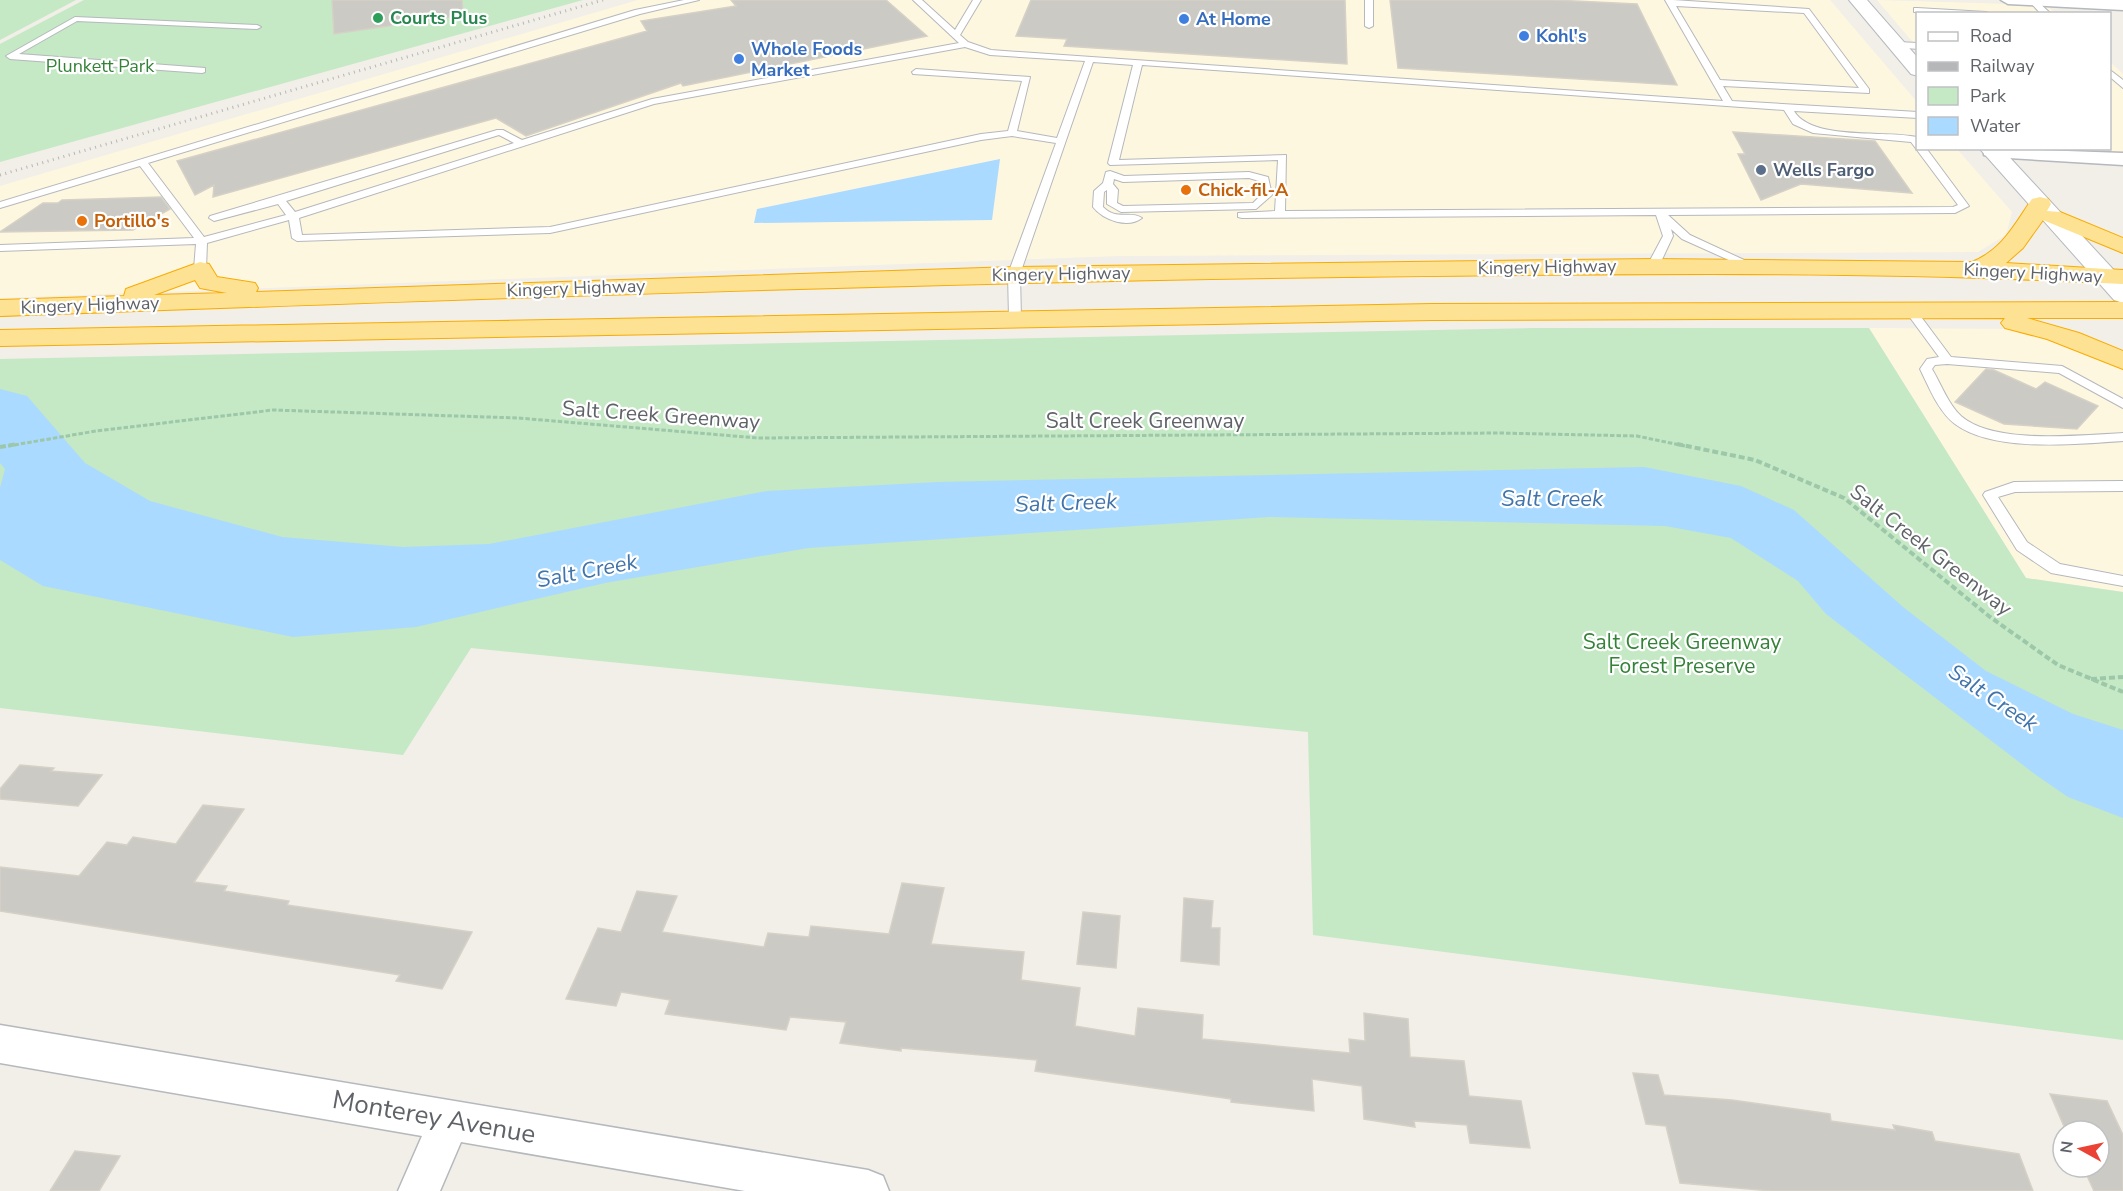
<svg xmlns="http://www.w3.org/2000/svg" width="2123" height="1191" viewBox="0 0 2123 1191" font-family="'Nunito Sans',sans-serif">
	<style>
		.commercial { fill: #fef7e0 }
		.green { fill: #c5e8c5 }
		.water { fill: #aadaff }
		.building { fill: #cccac5; stroke: #d6d1c6; stroke-width: 1.5 }
		.lines { fill: none; stroke-linecap: round; stroke-linejoin: round }
		.lane-casing { stroke: #b5b8bc; stroke-width: 2 }
		.street-casing { stroke: #b5b8bc; stroke-width: 3 }
		.secondary-casing { stroke: #b6babf; stroke-width: 2 }
		.highway-casing { stroke: #f9ab00; stroke-width: 2 }
		.path-far1 { stroke: #9cc7a9; stroke-width: 3; stroke-dasharray: 4.5 2; stroke-linecap: butt }
		.path { stroke: #9cc7a9; stroke-width: 4; stroke-dasharray: 6 3; stroke-linecap: butt }
		.lane { fill: #fff; fill-rule: evenodd }
		.street { fill: #fff; fill-rule: evenodd }
		.secondary { fill: #fff; fill-rule: evenodd }
		.highway { fill: #fde293; fill-rule: evenodd }
		.rail { stroke: #b6b7b8; stroke-width: 3; stroke-dasharray: 1 4.5; stroke-linecap: butt }
		.leisure-dot { fill: #2e9e5b; stroke: #fff; stroke-width: 2 }
		.shop-dot { fill: #3f7fe0; stroke: #fff; stroke-width: 2 }
		.service-dot { fill: #5c6f8a; stroke: #fff; stroke-width: 2 }
		.food-dot { fill: #e8710a; stroke: #fff; stroke-width: 2 }
		.labels { text-anchor: middle; dominant-baseline: central; stroke-width: 4.5; stroke-linejoin: round; paint-order: stroke }
		.far-leisure-label { font-size: 18px; font-weight: bold; fill: #27864d; stroke: #fff; text-anchor: start }
		.far-shop-label { font-size: 18px; font-weight: bold; fill: #366cbe; stroke: #fff; text-anchor: start }
		.far-park-label { font-size: 18px; fill: #348238; stroke: #fff }
		.far-service-label { font-size: 18px; font-weight: bold; fill: #4e5e75; stroke: #fff; text-anchor: start }
		.far-food-label { font-size: 18px; font-weight: bold; fill: #c56008; stroke: #fff; text-anchor: start }
		.far-street-label { font-size: 18px; fill: #5f6368; stroke: #fff }
		.street-label { font-size: 21px; fill: #5f6368; stroke: #fff }
		.park-label { font-size: 21px; fill: #348238; stroke: #fff }
		.water-label { font-size: 22px; font-style: italic; fill: #4174aa; stroke: #fff }
		.near-street-label { font-size: 26px; fill: #5f6368; stroke: #fff }
	</style>
	<rect width="100%" height="100%" fill="#f1efe8"/>
	<path class="commercial" d="M638,0H1830L1917,102L1918,148L1957,149L2012,212L2006,235L1978,252L1118,256L0,298V186Z
		M1877,0L2046,5L2055,13L1918,14L1917,47Z
		M2110,62L2123,74V155L2019,149L2110,148Z
		M1869,328L2007,329L2049,335L2123,370V592L2026,578Z"/>
	<path class="green" d="M0,0H76L0,40Z
		M84,0H583L0,162V44Z
		M1534,328H1869L2026,578L2123,592V1040L1313,935L1308,732L471,648L403,755L0,708V359Z"/>
	<path class="water" d="M1000,159L992,220L754,223L757,209Z
		M0,389L27,396L85,463L150,501L282,537L403,547L489,544L767,491L939,482L1644,467L1741,486L1794,510L1903,607L1986,671L2073,714L2123,730V818L2068,797L2036,775L1826,614L1798,581L1731,538L1665,526L1269,517L808,548L605,583L416,627L293,637L43,586L0,560V488L5,469L0,463Z"/>
	<path class="building" d="M332,0H462L463,15L334,34Z
		M731,0H886L927,36L683,86L681,83L526,136L496,118L213,197L214,185L195,195L177,161L647,31L641,21L736,6Z
		M1031,0H1345L1347,64L1064,46L1067,39L1016,36Z
		M1390,0H1554L1637,4L1677,85L1398,68Z
		M1733,132L1875,141L1912,193L1801,184L1761,200L1738,154H1745Z
		M161,197L170,209L133,230L0,232L43,203H58L62,200Z
		M1986,369L1994,370L2036,389L2045,382L2098,406L2077,429L2004,424L1955,402Z
		M20,765L54,768L51,771L102,775L78,806L0,799V789Z
		M203,805L244,809L194,882L227,886L224,891L289,901L287,905L472,932L442,989L396,981L400,975L0,911V867L79,876L107,842L127,845L133,837L176,844Z
		M902,883L944,888L931,944L1024,952L1021,980L1080,988L1075,1026L1135,1036L1138,1008L1203,1015L1202,1039L1350,1053L1349,1039L1365,1041L1364,1013L1408,1019L1410,1057L1464,1061L1469,1096L1521,1101L1530,1148L1470,1143L1467,1125L1414,1121L1415,1127L1364,1119L1362,1086L1312,1079L1314,1111L1231,1102V1099L1035,1071L1037,1060L901,1048V1051L840,1043L846,1022L790,1017L786,1030L665,1014L670,1000L621,992L616,1006L566,999L598,928L621,932L637,891L677,896L662,932L764,947L768,933L809,937L811,926L889,934Z
		M1184,898L1213,901L1211,928H1220L1219,965L1181,961Z
		M1083,912L1120,916L1116,968L1077,964Z
		M1633,1073L1658,1075L1664,1095L1732,1100L1830,1114L1831,1121L1895,1130L1893,1125L1932,1132L1935,1141L2019,1154L2033,1191H1771L1680,1183L1666,1126L1646,1124Z
		M2050,1094L2107,1101L2123,1135V1191H2094L2083,1167H2099V1131H2066Z
		M75,1151L120,1156L99,1191H50Z"/>
	<g class="lines">
		<defs>
			<path id="lane" d="M684,0H699L640,14L148,163L204,237L286,215L278,204L214,221L209,218L210,216L497,130H503L522,140L652,99L959,43L913,0H922L955,30L973,0H981L960,35L968,42L991,50L1723,101L1665,0H1673L1809,9L1869,89V93L1723,86L1732,101L1918,112V118L1794,111C1812,141 1885,130 1917,137L1918,148H1926L1969,206L1955,213L1668,215L1690,235L1755,265V269L1751,270L1682,239L1671,229L1673,236L1659,266L1653,269L1649,268L1647,266L1663,236L1656,215L1242,218L1238,217V213L1275,211L1278,160L1110,165L1108,163L1133,65L1093,62L1020,274L1021,318L1015,322L1009,318L1008,274L1056,143L1012,136L981,140L550,233L297,241L292,238L289,220L207,243L206,269L200,272L194,269L196,244L0,251V245L194,238L140,166L0,208V202L635,10ZM1676,6L1804,13L1859,88L1720,80ZM965,47L990,55L1085,61L1057,138L1017,131L1030,77L916,69L912,72L913,74L1022,81L1008,131L981,134L550,227L302,235L299,218L654,104ZM1142,65L1784,110L1793,124L1813,133L1911,142L1958,205L1953,207L1285,211L1286,155L1119,160ZM499,135L514,143L295,212L286,201Z
				M1365,0H1373V26L1369,28L1365,26Z
				M2036,0L2049,12L2050,14H2041L2029,1Z
				M1917,8L1986,12L1990,14L1914,12V8Z
				M75,17L257,25L261,27L257,29L77,21L19,54L205,68V72L202,73L10,59L6,56Z
				M1897,42L1918,43V49L1894,47V43Z
				M2110,70L2123,80V88L2110,77Z
				M1110,171L1124,176L1249,172L1268,177L1272,195L1256,209L1121,212L1107,204V190L1104,192L1103,207C1117,221 1130,210 1142,218C1128,229 1103,220 1093,207L1094,191L1103,183L1106,172ZM1249,178L1259,181L1262,194L1253,203L1123,206L1117,203L1118,190L1113,184L1114,179L1123,182Z
				M1909,305L1913,306L1951,357L2062,366L2123,399V408L2059,373L1947,364L1935,365L1932,369C1941,384 1948,404 1961,416C1994,445 2081,435 2123,433V441C2076,444 1994,453 1955,424C1938,411 1929,387 1920,369L1927,359L1939,357L1903,308Z
				M2123,481V491L2015,492L1998,497L2027,542L2060,564L2123,576V586L2051,573L2017,550L1983,495L1985,492L2014,482Z"/>
			<path id="street" d="M2001,0H2123V10L2008,4Z
				M1984,148L2123,153V165L1991,157L1984,155Z
				M0,1025L868,1170L883,1176L889,1191H745L461,1142L440,1191H398L422,1136L0,1063Z"/>
			<path id="secondary" d="M1849,0H1867L1918,58V76L1911,74Z
				M1979,148H2001L2123,280V303L2114,300Z"/>
			<path id="highway" d="M2040,197L2048,199L2051,204L2047,211L2060,212L2123,238V253L2043,220L2023,248L2006,263L2123,270V284C1864,270 1604,274 1344,277C896,283 448,300 0,316V300L124,296L126,289L200,262L209,264L217,277L255,283L258,288L256,292L1014,267L1653,259L1972,262C2003,249 2014,225 2032,199ZM195,280L200,288L227,293L154,295Z
				M2123,302V318H2027L2079,333L2123,351V369L2047,339L2005,328L2001,323L2005,318L1432,320L0,346V330L1432,304Z"/>
		</defs>
		<use href="#lane" class="lane-casing"/>
		<use href="#street" class="street-casing"/>
		<use href="#secondary" class="secondary-casing"/>
		<use href="#highway" class="highway-casing"/>
		<path class="path-far1" d="M8,446L96,431L273,410L518,418L758,438L1499,433L1637,436L1685,446"/>
		<path class="path" d="M1677,444L1755,460L1844,498L1990,617L2058,665L2123,692
			M0,447L17,444
			M2091,679L2123,677"/>
		<use href="#lane" class="lane"/>
		<use href="#street" class="street"/>
		<use href="#secondary" class="secondary"/>
		<use href="#highway" class="highway"/>
		<path class="rail" d="M0,175L603,0"/>
	</g>
	<circle class="leisure-dot" cx="378" cy="18" r="6"/>
	<g class="shop-dot">
		<circle cx="1184" cy="19" r="6"/>
		<circle cx="1524" cy="36" r="6"/>
		<circle cx="739" cy="59" r="6"/>
	</g>
	<circle class="service-dot" cx="1761" cy="170" r="6"/>
	<g class="food-dot">
		<circle cx="1186" cy="190" r="6"/>
		<circle cx="82" cy="221" r="6"/>
	</g>
	<g class="labels">
		<g class="far-leisure-label">
			<text x="390" y="18">Courts Plus</text>
		</g>
		<g class="far-shop-label">
			<text x="1196" y="19">At Home</text>
			<text x="1536" y="36">Kohl's</text>
			<text x="751" y="49">Whole Foods<tspan x="751" dy="21">Market</tspan></text>
		</g>
		<g class="far-park-label">
			<text x="100" y="66">Plunkett Park</text>
		</g>
		<g class="far-service-label">
			<text x="1773" y="170">Wells Fargo</text>
		</g>
		<g class="far-food-label">
			<text x="1198" y="190">Chick-fil-A</text>
			<text x="94" y="221">Portillo's</text>
		</g>
		<g class="far-street-label">
			<text transform="translate(1547 267) rotate(-1)">Kingery Highway</text>
			<text transform="translate(2033 273) rotate(3)">Kingery Highway</text>
			<text transform="translate(1061 274) rotate(-1)">Kingery Highway</text>
			<text transform="translate(576 288) rotate(-2)">Kingery Highway</text>
			<text transform="translate(90 305) rotate(-2)">Kingery Highway</text>
		</g>
		<g class="street-label">
			<text transform="translate(661 415) rotate(4)">Salt Creek Greenway</text>
			<text x="1145" y="421">Salt Creek Greenway</text>
			<text transform="translate(1931 550) rotate(38)">Salt Creek Greenway</text>
		</g>
		<g class="park-label">
			<text x="1682" y="642">Salt Creek Greenway<tspan x="1682" dy="24">Forest Preserve</tspan></text>
		</g>
		<g class="water-label">
			<text x="1552" y="499">Salt Creek</text>
			<text transform="translate(1066 503) rotate(-2)">Salt Creek</text>
			<text transform="translate(587 571) rotate(-11)">Salt Creek</text>
			<text transform="translate(1993 698) rotate(34)">Salt Creek</text>
		</g>
		<g class="near-street-label">
			<text transform="translate(434 1117) rotate(10)">Monterey Avenue</text>
		</g>
	</g>
	<rect x="1916" y="12" width="195" height="138" fill="#ffffff" stroke="#bfc1c3" stroke-width="1.5"/>
	<rect x="1928" y="32" width="30" height="9" fill="#ffffff" stroke="#bfc1c3" stroke-width="1.5"/>
	<text x="1970" y="42" font-size="18" fill="#5f6368">Road</text>
	<rect x="1928" y="62" width="30" height="9" fill="#b6b7b8" stroke="#bfc1c3" stroke-width="1.5"/>
	<text x="1970" y="72" font-size="18" fill="#5f6368">Railway</text>
	<rect x="1928" y="87" width="30" height="18" fill="#c5e8c5" stroke="#bfc1c3" stroke-width="1.5"/>
	<text x="1970" y="102" font-size="18" fill="#5f6368">Park</text>
	<rect x="1928" y="117" width="30" height="18" fill="#aadaff" stroke="#bfc1c3" stroke-width="1.5"/>
	<text x="1970" y="132" font-size="18" fill="#5f6368">Water</text>
	<g transform="translate(2081 1149) rotate(278)"><circle r="28" fill="#ffffff" stroke="#bfc1c3" stroke-width="1.5"/>
	<path d="M0-4.5L10 22L0 15L-10 22Z" fill="#ea4335"/>
	<text y="-9" font-size="16" font-weight="bold" text-anchor="middle" fill="#5f6368">N</text>
	</g>
</svg>
